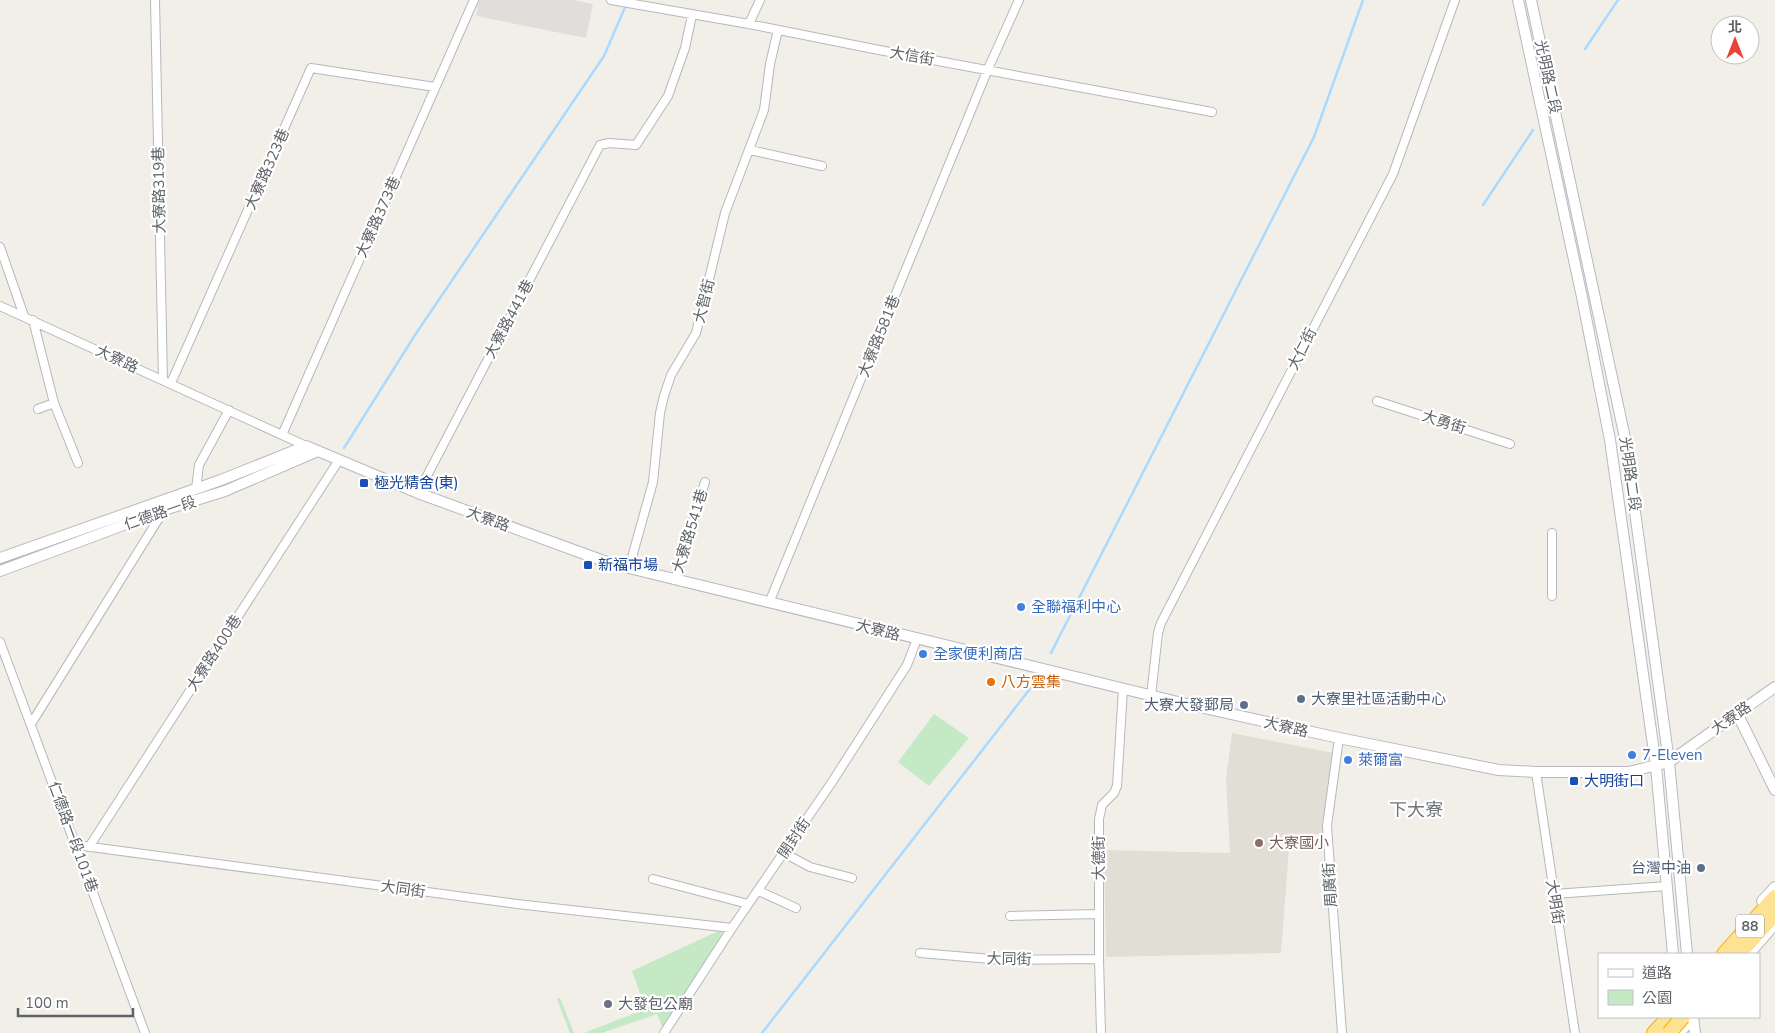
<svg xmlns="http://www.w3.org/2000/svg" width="1775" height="1033" viewBox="0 0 1775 1033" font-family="'Nunito Sans','Noto Sans TC',sans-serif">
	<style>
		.industrial { fill: #e0deda }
		.education { fill: #e1ded6 }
		.green { fill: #c5e8c5 }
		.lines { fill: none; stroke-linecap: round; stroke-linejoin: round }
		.stream { stroke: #aadaff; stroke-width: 2.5 }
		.street-casing { stroke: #b5b8bc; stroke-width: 10 }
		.secondary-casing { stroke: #b6babf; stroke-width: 12 }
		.highway-casing { stroke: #f9ab00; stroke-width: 16 }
		.street { stroke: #fff; stroke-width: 8 }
		.secondary { stroke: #fff; stroke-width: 10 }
		.highway { stroke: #fde293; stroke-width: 14 }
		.highway-bridge-casing { stroke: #f9ab00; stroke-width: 16; stroke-linecap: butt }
		.highway-bridge { stroke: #fde293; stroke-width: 14 }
		.transit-dot { fill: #1a4fb4; stroke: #fff; stroke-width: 2 }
		.shop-dot { fill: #3f7fe0; stroke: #fff; stroke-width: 2 }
		.food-dot { fill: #e8710a; stroke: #fff; stroke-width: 2 }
		.service-dot { fill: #5c6f8a; stroke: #fff; stroke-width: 2 }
		.education-dot { fill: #8d6e63; stroke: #fff; stroke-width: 2 }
		.worship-dot { fill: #6b7280; stroke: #fff; stroke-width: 2 }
		.labels { text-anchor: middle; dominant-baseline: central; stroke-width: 4.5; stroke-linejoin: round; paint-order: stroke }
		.shield { fill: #fff; stroke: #8f9295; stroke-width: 1 }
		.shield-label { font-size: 14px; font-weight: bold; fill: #5f6368 }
		.street-label { font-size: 15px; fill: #5f6368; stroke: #fff }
		.transit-label { font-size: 15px; fill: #164399; stroke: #fff; text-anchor: start }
		.shop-label { font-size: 15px; fill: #366cbe; stroke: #fff; text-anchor: start }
		.food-label { font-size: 15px; fill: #c56008; stroke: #fff; text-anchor: start }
		.service-label { font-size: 15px; fill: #4e5e75; stroke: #fff; text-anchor: end }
		.education-label { font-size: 15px; fill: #785e54; stroke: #fff; text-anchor: start }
		.worship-label { font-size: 15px; fill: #5b616d; stroke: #fff; text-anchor: start }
		.quarter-label { font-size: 18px; fill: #70757a; stroke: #fff }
	</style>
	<rect width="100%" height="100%" fill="#f1efe8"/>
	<path class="industrial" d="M479,0H573L593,4L586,38L476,16Z"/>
	<path class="education" d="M1232,733L1333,753L1323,834L1290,835L1281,953L1106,957L1104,850L1230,853L1226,779Z"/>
	<path class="green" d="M934,714L969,738L929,786L898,762Z
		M725,928L665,1033L657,1014L602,1033H584L646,1009L632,971Z
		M560,998L574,1033H570L557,999Z"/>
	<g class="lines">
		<path class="stream" d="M1585,49L1618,0
			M1483,205L1533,130
			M344,448L415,335L604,56L626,5
			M1051,653L1314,137L1363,0
			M762,1033L1033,685"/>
		<defs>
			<path id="street" d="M155,0L163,380
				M611,0L749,24L879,50L1212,112
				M749,24L760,0
				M750,150L822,166
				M0,247L24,316
				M0,306L306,446
				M33,320L54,403L38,409
				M171,383L311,68L435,87
				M1377,401L1510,444
				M54,403L78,463
				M282,435L474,0
				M196,489L199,465L229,410
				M418,493L600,145L609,143L636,145L668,96L685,48L692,15
				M1552,533V596
				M629,568L653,482L660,413L664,396L671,375L696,333L725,213L764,110L770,64L778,30
				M675,580L705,482
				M769,603L988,69L1019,0
				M0,642L145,1033
				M1151,696L1158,633L1161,623L1393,174L1455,0
				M31,724L164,510
				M1339,738L1327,826L1342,1033
				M1536,772L1575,1033
				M76,845L517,904L732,928
				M89,847L339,460
				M784,853L810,867L852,878
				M653,879L748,904
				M759,891L796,908
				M1554,894L1667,886
				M1010,916L1099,914
				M920,953L1003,960L1099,959
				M664,1033L732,928L832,782L907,665L917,639
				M1101,1033L1099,959V819L1102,805L1114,793L1117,786L1123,689"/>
			<path id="secondary" d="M1518,0L1582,297L1610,440L1656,766L1673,954
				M1531,0L1625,438L1669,762L1687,954
				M0,558L221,480L306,446L418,493L601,560L629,568L1182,703L1339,738L1499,770L1536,772H1629L1669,762L1775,687
				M0,571L164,510L225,491L318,451
				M1737,713L1775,790
				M1762,901L1775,887
				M1749,954L1775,924
				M1693,1017L1695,1033
				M1679,1033L1694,1017"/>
			<path id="highway" d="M1724,954L1775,897
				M1739,954L1775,914
				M1654,1033L1669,1017"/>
		</defs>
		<use href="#street" class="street-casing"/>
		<use href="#secondary" class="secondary-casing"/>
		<use href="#highway" class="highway-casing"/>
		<use href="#street" class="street"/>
		<use href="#secondary" class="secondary"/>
		<use href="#highway" class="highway"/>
		<defs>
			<path id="highway-bridge" d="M1669,1033L1683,1017"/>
		</defs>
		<use href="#highway-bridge" class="highway-bridge-casing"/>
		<use href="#highway-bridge" class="highway-bridge"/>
	</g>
	<g class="transit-dot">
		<rect x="359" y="478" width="10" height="10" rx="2.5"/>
		<rect x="583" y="560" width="10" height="10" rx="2.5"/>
		<rect x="1569" y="776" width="10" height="10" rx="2.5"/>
	</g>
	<g class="shop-dot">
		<circle cx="1021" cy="607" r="5"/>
		<circle cx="923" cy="654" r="5"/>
		<circle cx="1632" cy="755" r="5"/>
		<circle cx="1348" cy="760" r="5"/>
	</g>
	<circle class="food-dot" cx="991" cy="682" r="5"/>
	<g class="service-dot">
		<circle cx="1301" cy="699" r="5"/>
		<circle cx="1244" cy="705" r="5"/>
		<circle cx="1701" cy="868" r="5"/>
	</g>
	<circle class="education-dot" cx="1259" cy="843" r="5"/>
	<circle class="worship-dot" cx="608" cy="1004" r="5"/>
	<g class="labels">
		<rect class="shield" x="1736" y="914.5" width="28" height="23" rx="4"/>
		<g class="shield-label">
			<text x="1750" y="926">88</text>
		</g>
		<g class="street-label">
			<text transform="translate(912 56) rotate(10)">大信街</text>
			<text transform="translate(1548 77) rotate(78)">光明路二段</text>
			<text transform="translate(267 169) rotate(-66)">大寮路323巷</text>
			<text transform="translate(159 190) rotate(-91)">大寮路319巷</text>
			<text transform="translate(378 217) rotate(-66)">大寮路373巷</text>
			<text transform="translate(704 301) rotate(-76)">大智街</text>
			<text transform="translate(509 319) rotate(-62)">大寮路441巷</text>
			<text transform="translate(879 336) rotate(-68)">大寮路581巷</text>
			<text transform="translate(1302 349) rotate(-63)">大仁街</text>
			<text transform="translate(117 359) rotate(25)">大寮路</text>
			<text transform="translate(1444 422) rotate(18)">大勇街</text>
			<text transform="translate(1630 474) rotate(82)">光明路二段</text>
			<text transform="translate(160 513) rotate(-19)">仁德路一段</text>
			<text transform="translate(488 519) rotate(20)">大寮路</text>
			<text transform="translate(690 531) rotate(-73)">大寮路541巷</text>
			<text transform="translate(878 630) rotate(14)">大寮路</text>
			<text transform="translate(214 653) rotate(-57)">大寮路400巷</text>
			<text transform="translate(1731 718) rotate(-35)">大寮路</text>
			<text transform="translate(1286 727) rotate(13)">大寮路</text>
			<text transform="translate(73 837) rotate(70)">仁德路一段101巷</text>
			<text transform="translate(794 838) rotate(-56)">開封街</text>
			<text transform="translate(1099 858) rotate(-90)">大德街</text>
			<text transform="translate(1330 885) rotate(-94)">周廣街</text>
			<text transform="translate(403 889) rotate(8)">大同街</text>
			<text transform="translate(1555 902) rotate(81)">大明街</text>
			<text transform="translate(1009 959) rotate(1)">大同街</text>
		</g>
		<g class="transit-label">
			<text x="374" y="483">極光精舍(東)</text>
			<text x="598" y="565">新福市場</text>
			<text x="1584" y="781">大明街口</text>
		</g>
		<g class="shop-label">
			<text x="1031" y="607">全聯福利中心</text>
			<text x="933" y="654">全家便利商店</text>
			<text x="1642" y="755">7-Eleven</text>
			<text x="1358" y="760">萊爾富</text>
		</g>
		<g class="food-label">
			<text x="1001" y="682">八方雲集</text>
		</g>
		<g class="service-label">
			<text x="1311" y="699" text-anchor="start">大寮里社區活動中心</text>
			<text x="1234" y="705">大寮大發郵局</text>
			<text x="1691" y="868">台灣中油</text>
		</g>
		<g class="education-label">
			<text x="1269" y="843">大寮國小</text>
		</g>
		<g class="worship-label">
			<text x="618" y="1004">大發包公廟</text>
		</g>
		<g class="quarter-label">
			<text x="1416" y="810">下大寮</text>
		</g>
	</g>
	<rect x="1598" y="953" width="162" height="65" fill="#ffffff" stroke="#bfc1c3"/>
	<rect x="1608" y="969" width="25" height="8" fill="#ffffff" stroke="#bfc1c3"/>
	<text x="1642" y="978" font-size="15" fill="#5f6368">道路</text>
	<rect x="1608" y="990" width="25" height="15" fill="#c5e8c5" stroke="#bfc1c3"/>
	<text x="1642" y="1003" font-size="15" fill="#5f6368">公園</text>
	<g transform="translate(1735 40)"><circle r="24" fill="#ffffff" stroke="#bfc1c3"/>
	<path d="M0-4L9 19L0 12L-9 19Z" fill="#ea4335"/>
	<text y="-8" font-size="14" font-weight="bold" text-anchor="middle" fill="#5f6368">北</text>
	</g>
	<path d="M18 1008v8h115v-8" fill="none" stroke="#5f6368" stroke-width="2.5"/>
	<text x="25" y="1008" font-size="15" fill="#5f6368" stroke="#ffffff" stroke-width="4" paint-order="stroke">100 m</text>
</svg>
